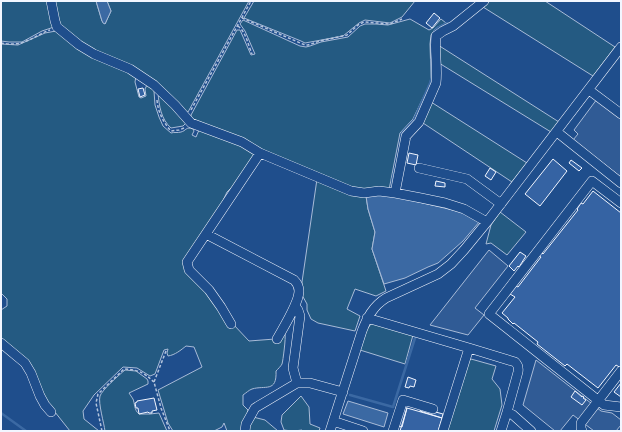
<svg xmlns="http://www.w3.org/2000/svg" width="622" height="432" viewBox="0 0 622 432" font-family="Georgia,serif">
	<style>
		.green { fill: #245a82; stroke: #a8bbd7 }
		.parking { fill: #305b95; stroke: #a8bbd7 }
		.water { fill: #3b69a3; stroke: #a8bbd7 }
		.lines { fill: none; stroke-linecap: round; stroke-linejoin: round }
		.stream { stroke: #3b69a3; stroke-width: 2.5 }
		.building { fill: #3563a3; stroke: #f2f6ff }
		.minor-casing { stroke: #f2f6ff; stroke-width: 10 }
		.path { stroke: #b3c4dc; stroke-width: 1.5; stroke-dasharray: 3 2; stroke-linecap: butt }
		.minor { stroke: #1f4e8c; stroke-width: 9 }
	</style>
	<rect width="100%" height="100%" fill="#1f4e8c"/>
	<path class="green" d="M1,1H49L53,27L51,28L42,31L22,42H9L1,41Z
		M53,1H96L102,21L105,24L111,11L107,1H249L188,112H184L156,84L103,57L60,27Z
		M254,1H415L402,17L390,23L365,20L359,23L343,36L305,43L301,41L244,18Z
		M490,1H545L615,47L593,76L483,7Z
		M410,19L429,30L433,28L441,19L446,23L436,28L431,35L430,44L431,77L430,83L413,119L400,133L389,190L351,189L191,118V115L237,30H240L251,55L255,54L245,31L240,24L243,20L300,46L306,47L310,46L321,42L348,37L360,26L365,24H376L388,25Z
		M56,31L136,76L135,82L139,97L141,98L146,96L145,89L147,85H150L154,91L155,105L159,117L163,126L171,133C174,132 178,133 181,132C186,131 186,126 193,129L194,131L192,135L196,137L199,130L240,144L256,155L236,183L227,192L220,207L186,260L233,324L249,341L275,339L284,334H285C286,337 283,361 282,364C281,366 278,369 276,371C277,393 265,385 252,389C249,390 246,393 243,395V405L248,410L243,431H227L224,423L222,427L214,431H173L168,423L158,390L202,367L194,347L186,346C181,350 175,355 168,356L167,353L168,349L164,350L155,374L150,376L137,368L123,367L94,395L83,411L84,419L99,431H70L43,397L33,372L1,339V310L7,306V299L1,293V44L18,45L45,33Z
		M438,45L559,122L551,132L439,63Z
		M158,92L187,122L183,126L171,128C161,119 159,106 158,92Z
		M431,102L527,163L512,182L423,123Z
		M317,179L366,196L368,209L375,232L372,249L386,291L376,296L355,289L347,309L360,316L355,331L318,323L311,319L307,310V304L302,295V282Z
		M500,212L526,232L507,255L491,243L486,244L491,225Z
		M371,324H375L413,335L405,364L360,350L367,329Z
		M471,359L496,366L492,379L500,389L502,405L494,431H445L469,360Z
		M125,370L136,371L147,379L148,381V384L129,393C130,395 132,397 133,399C135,404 134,410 139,414H150L159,413L167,431H105C104,423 98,403 100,396C102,390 119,375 125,370Z
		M301,396L309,407L310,424L320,428L319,431H302V430C296,431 290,431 284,430L281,422L282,415Z
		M253,417L265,420L278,431H247Z"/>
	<path class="parking" d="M597,99L621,117V177L573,140L578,134L574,130Z
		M489,250L508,266L475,308L484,315L468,335L430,325Z
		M536,360L601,411L612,413L621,420V425L616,431H594L573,415L560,431H555L523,405Z"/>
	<path class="water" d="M96,1H107L111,11L105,24L103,23L102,21Z
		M374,195H389L457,211L469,215L480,221L463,241L438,263L428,267L405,278L384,284L372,249L375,232L368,209L366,196Z
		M348,401L388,413L384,427L343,414Z"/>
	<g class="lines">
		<path class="stream" d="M434,33L437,28L447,23
			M402,136V133L414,120L430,83L432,77V59
			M394,185L392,181L395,170
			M350,395L393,407L415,338
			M1,413L26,431"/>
	</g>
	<path class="building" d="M434,13L440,18L432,28L426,23Z
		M143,88L145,95L140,97L138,89Z
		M409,153L418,155L416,165L407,163Z
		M553,159L567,171L540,206L525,194Z
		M571,160L582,168L579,171L569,163Z
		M490,168L496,172L491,180L485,176Z
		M436,181L445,183V187L435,186Z
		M593,191L621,213V368L616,365L598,388L567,364L565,366L537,344L538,342L514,323L513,324L508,319V318L502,313L515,297L510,294L516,286L518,287L541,257L539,256L542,253L543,254L578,210L577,209L581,203L583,204Z
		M520,252L526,256L519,267L518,266L514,271L509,266Z
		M408,377L416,380L414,387L410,386L409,388L405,387Z
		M621,383V397L614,392Z
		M575,391L582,397V396L584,397L583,398L586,400L582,405L571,397Z
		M154,398L157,410L152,411V413H149L148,412L139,414L138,408H136L135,403L137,402V401Z
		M403,407L407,408L402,427L397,426Z
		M407,408L442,418L438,431H400Z
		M421,408L443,414L442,418L420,411Z"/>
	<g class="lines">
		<defs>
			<path id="minor" d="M51,1L55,21L57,27L79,45L94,54L130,69L154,85L175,105L191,123L242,142L260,153L351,191L364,193L379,191L395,193L421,198L445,203L464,209L487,222
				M589,90L621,114
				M557,132L621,183
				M419,168L467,179L501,204
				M395,193L406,136L419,122L436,83C438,67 434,52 436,36L443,31L453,26L458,22L484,1
				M621,203L592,181L489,314L604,405L621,407
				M206,234L294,280C297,283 299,286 299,291C299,303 283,328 277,339
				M295,306L298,310L300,316L293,368L297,383
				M367,318L469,348L443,431
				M231,324L221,307L209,290L189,270L187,262L260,153
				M1,343L25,363L31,373L40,396L45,405L51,412
				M469,348L515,362C518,365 519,367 518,372L507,412L513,415L531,431
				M333,421L363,431
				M245,431L246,424L255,408L297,383H310L343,392
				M330,431L362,331C367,318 373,306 386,298L438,274L451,264L464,250L487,222L621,47
				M393,431L403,400L433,409
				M501,431L507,412
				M582,431L581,428V423L621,371"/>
		</defs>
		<use href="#minor" class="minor-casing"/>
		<path class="path" d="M242,18L305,45H308L320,41L347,35L358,25L364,22L390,24L402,19
			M238,26C246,32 248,45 252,54
			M1,43C8,44 16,45 24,42C33,39 41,33 50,30
			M157,100C158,112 163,122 171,131L179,130L184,128
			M191,110L251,1
			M166,351L154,382L161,408L170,431
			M102,431L96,403L98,394L124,369C139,370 143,372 154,382"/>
		<use href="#minor" class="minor"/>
	</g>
	<rect width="622" height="432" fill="none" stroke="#f2f6ff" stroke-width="4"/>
</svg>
